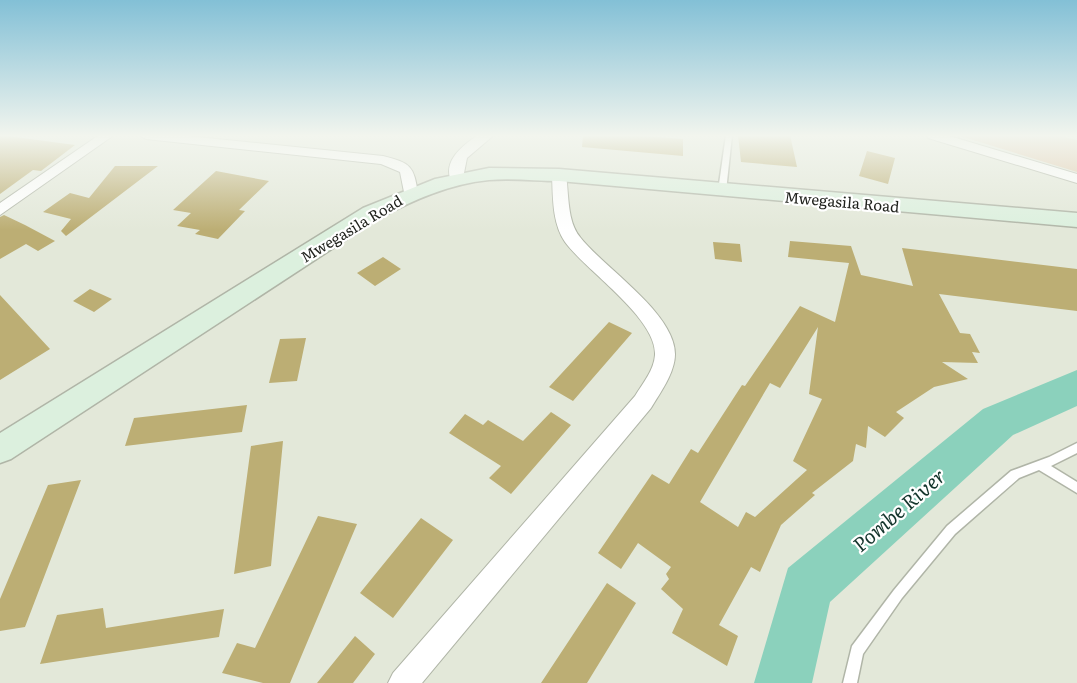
<svg xmlns="http://www.w3.org/2000/svg" width="1077" height="683" viewBox="0 0 1077 683" font-family="Literata,serif">
	<style>
		.green { fill: #e0c6a7 }
		.lines { fill: none; stroke-linecap: round; stroke-linejoin: round }
		.river { fill: #8bd1bc; fill-rule: evenodd }
		.building { fill: #bcae74; fill-rule: evenodd }
		.lane-casing { stroke: #b0b5a7; stroke-width: 3 }
		.street-casing { stroke: #b0b5a7; stroke-width: 2 }
		.secondary-casing { stroke: #b0b5a7; stroke-width: 3 }
		.lane { fill: #fff; fill-rule: evenodd }
		.street { fill: #fff; fill-rule: evenodd }
		.secondary { fill: #dcf0de; fill-rule: evenodd }
		.labels { text-anchor: middle; dominant-baseline: central; stroke-width: 4.5; stroke-linejoin: round; paint-order: stroke }
		.street-label { font-size: 15px; fill: #1f211c; stroke: #fff }
		.near-water-label { font-size: 20px; font-style: italic; fill: #13352c; stroke: #fff }
	</style>
	<rect width="100%" height="100%" fill="#e3e8d9"/>
	<path class="green" d="M957,135H1056L1077,140V172Z"/>
	<g class="lines">
		<path class="river" d="M1077,370V406L1013,435L830,602L812,683H754L788,568L983,409Z"/>
	</g>
	<path class="building" d="M0,135L75,145L41,171L33,170L0,194Z
		M583,135H629L683,139V156L582,147Z
		M738,135H790L797,167L741,162Z
		M867,151L895,158L888,184L859,176Z
		M115,166H158L66,236L61,231L71,219L43,212L70,193L89,198Z
		M216,171L269,181L239,210L245,211L218,239L195,234L200,230L177,226L191,213L173,210Z
		M4,215L25,225L55,241L38,251L26,244L0,259V217Z
		M790,241L851,246L861,275L913,286L902,248L1077,269V311L939,294L960,333L970,334L980,353L972,352L978,363L942,362L968,379L934,387L896,412L904,418L885,437L868,426L866,448L856,444L853,461L812,493L815,495L781,525L760,572L751,567L719,625L738,636L727,666L672,633L683,609L661,589L669,579L666,574L671,567L638,543L621,569L598,553L652,474L669,484L691,449L698,453L742,385L745,386L800,306L835,322L849,263L788,257ZM818,327L809,394L822,399L793,461L807,470L755,517L746,512L738,527L700,502L770,383L780,388Z
		M713,242L740,244L742,262L715,259Z
		M383,257L401,269L375,286L357,273Z
		M90,289L112,299L94,312L73,301Z
		M0,295L50,349L0,380Z
		M609,322L632,333L573,401L549,387Z
		M306,338L297,381L269,383L280,339Z
		M247,405L242,432L125,446L134,418Z
		M551,412L571,425L511,494L489,478L501,466L449,433L465,414L483,425L488,420L523,441Z
		M283,441L271,566L234,574L251,446Z
		M81,480L25,627L0,631V599L48,485Z
		M318,516L357,524L290,683H263L222,673L237,643L255,648Z
		M421,518L453,540L393,618L360,593Z
		M607,583L636,603L587,683H541Z
		M103,608L106,628L224,609L219,637L40,664L57,615Z
		M355,636L375,654L353,683H317Z"/>
	<g class="lines">
		<defs>
			<path id="lane" d="M726,135H732L726,191L722,193L718,191Z
				M1077,443V453L1051,466L1077,482V493L1039,470L1019,478L955,534L902,598L863,654L857,683H843L852,646L894,590L947,526L1011,471L1049,457Z"/>
			<path id="street" d="M99,135H114L0,215V203Z
				M139,135H177L383,156C411,163 414,166 418,194L410,199L405,197L400,172L381,164L146,139Z
				M478,135H494L467,158L462,183H452C441,162 463,145 478,135Z
				M927,135H946L1077,174V183L928,138Z
				M559,171L566,175C569,195 567,221 580,237C603,267 675,313 675,354C675,373 660,393 651,408L422,683H388L393,673L635,396C643,383 654,370 655,355C657,318 585,270 565,242C552,223 553,197 552,175Z"/>
			<path id="secondary" d="M489,168L559,169L1077,213V227L559,181C536,181 512,178 489,180C449,184 414,200 379,218L11,459L0,463V433L363,208L435,179Z"/>
		</defs>
		<use href="#lane" class="lane-casing"/>
		<use href="#street" class="street-casing"/>
		<use href="#secondary" class="secondary-casing"/>
		<use href="#lane" class="lane"/>
		<use href="#street" class="street"/>
		<use href="#secondary" class="secondary"/>
	</g>
	<linearGradient id="sky" x2="0" y2="1"><stop stop-color="#83c0d6"/><stop offset="0.59" stop-color="#f2f5ee"/><stop offset="1" stop-color="#f2f5ee" stop-opacity="0"/></linearGradient>
	<rect width="1077" height="230" fill="url(#sky)"/>
	<g class="labels">
		<g class="street-label">
			<text transform="translate(842 201) rotate(5)">Mwegasila Road</text>
			<text transform="translate(351 228) rotate(-31)">Mwegasila Road</text>
		</g>
		<g class="near-water-label">
			<text transform="translate(898 509) rotate(-41)">Pombe River</text>
		</g>
	</g>
</svg>
